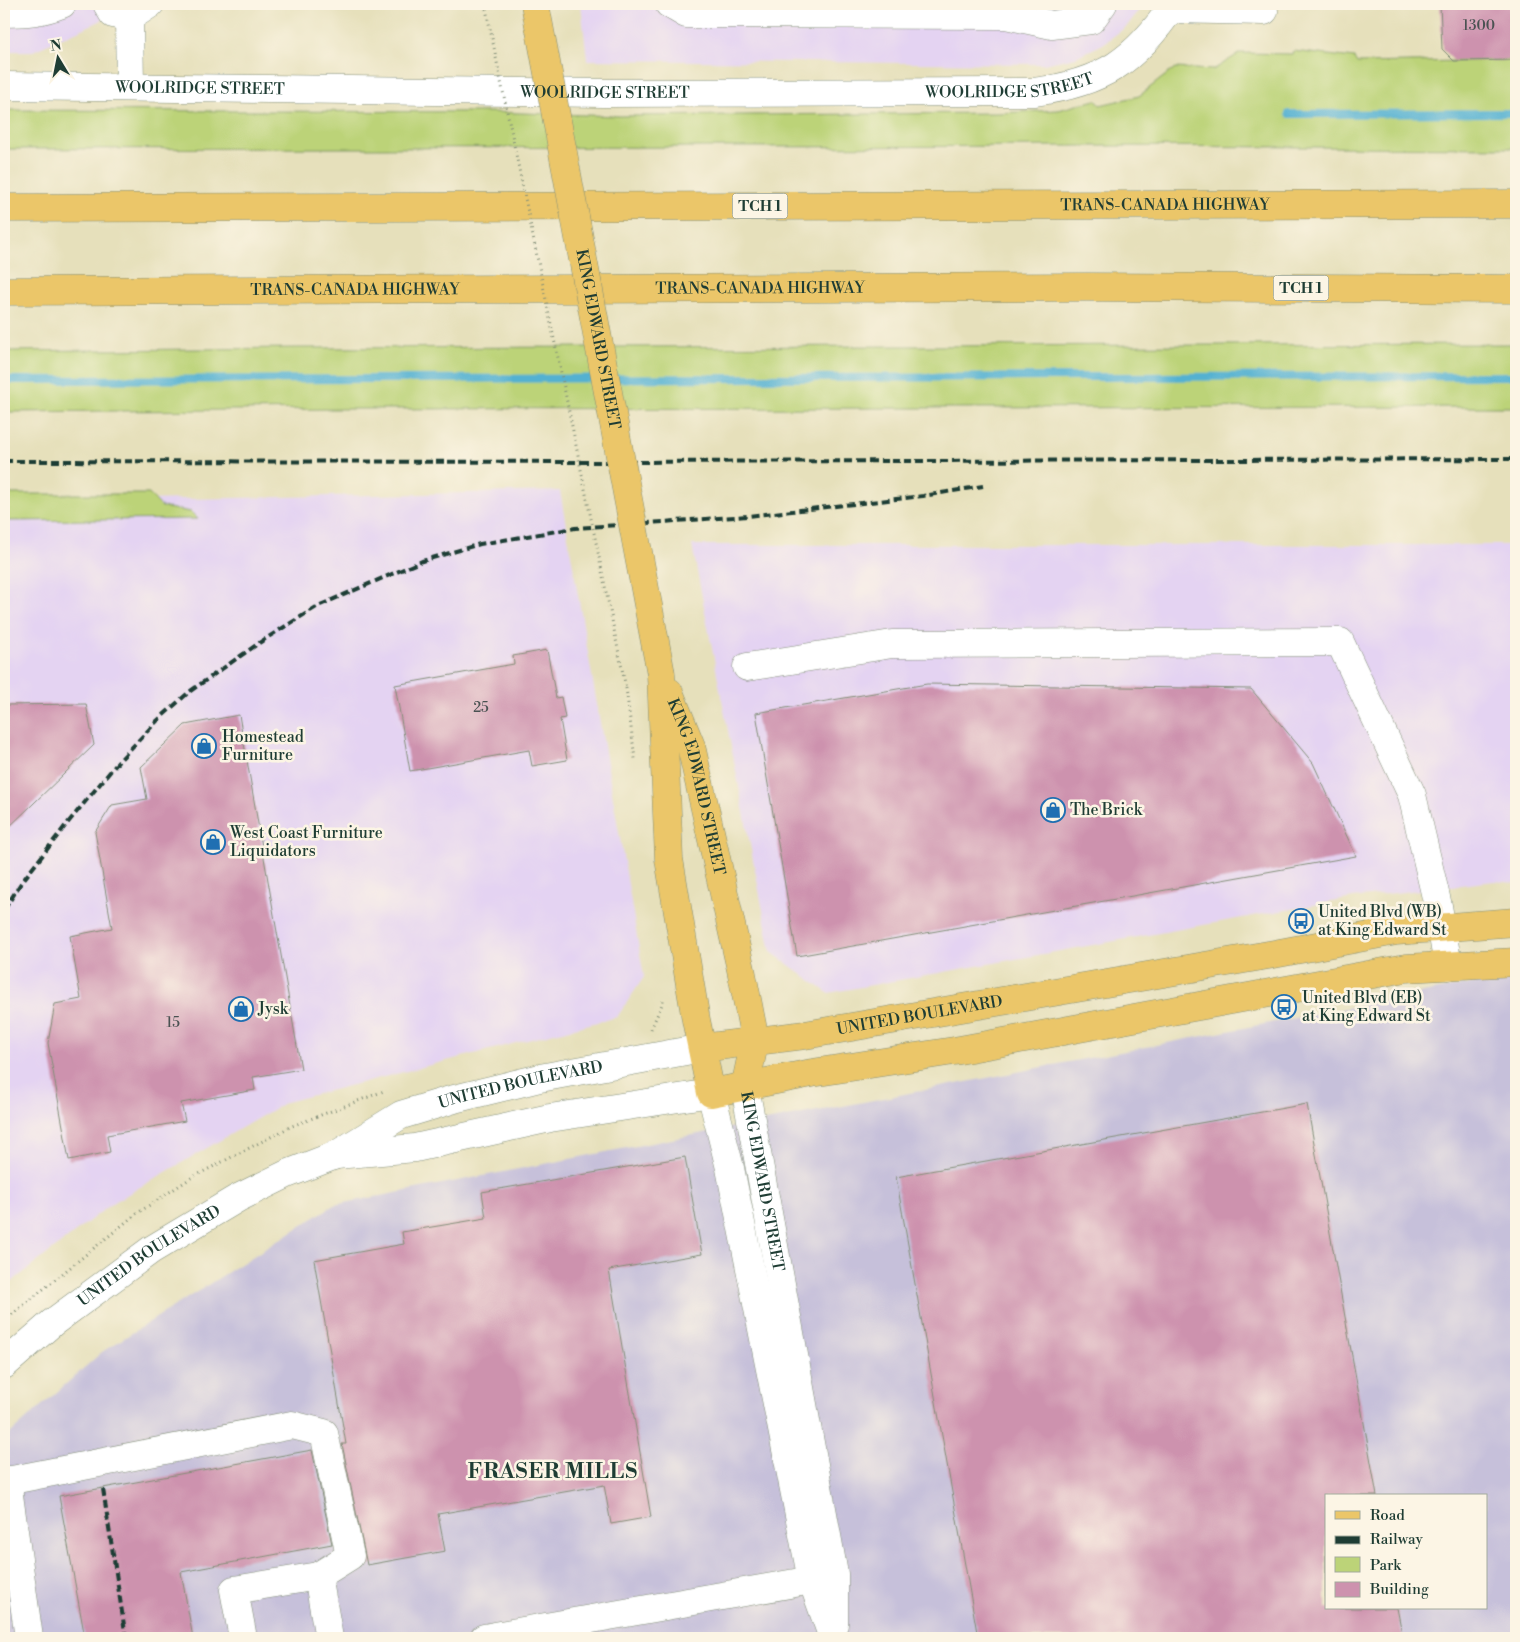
<svg xmlns="http://www.w3.org/2000/svg" width="1520" height="1642" viewBox="0 0 1520 1642" font-family="'Libre Bodoni',serif">
	<style>
		.built { fill: #e4d3f2 }
		.industrial { fill: #c6c0da; fill-rule: evenodd }
		.green { fill: #bcd378; stroke: #6e8856 }
		.lines { fill: none; stroke-linecap: round; stroke-linejoin: round }
		.stream { stroke: #53b1d1; stroke-width: 8 }
		.building { fill: #cd92ae }
		.minor-casing { stroke: #828e78; stroke-width: 29 }
		.major-casing { stroke: #828e78; stroke-width: 29 }
		.highway-casing { stroke: #828e78; stroke-width: 29 }
		.path { stroke: #828e78; stroke-width: 3; stroke-dasharray: 1 4; stroke-linecap: butt }
		.minor { stroke: #fff; stroke-width: 28 }
		.major { stroke: #ebc669; stroke-width: 28 }
		.highway { stroke: #ebc669; stroke-width: 28 }
		.rail { stroke: #1f3d34; stroke-width: 4; stroke-dasharray: 8 4; stroke-linecap: butt }
		.major-bridge-casing { stroke: #828e78; stroke-width: 29; stroke-linecap: butt }
		.path-bridge { stroke: #828e78; stroke-width: 3; stroke-dasharray: 1 4; stroke-linecap: butt }
		.major-bridge { stroke: #ebc669; stroke-width: 28 }
		.labels { text-anchor: middle; dominant-baseline: central; stroke-width: 5; stroke-linejoin: round; paint-order: stroke }
		.number-label { font-size: 14px; fill: #4a5252 }
		.shield { fill: #fcf5e5; stroke: #617469; stroke-width: 1 }
		.shield-label { font-size: 15px; font-weight: bold; fill: #1f3d34 }
		.street-label { font-size: 16px; fill: #1f3d34; stroke: #fcf5e5 }
		.poi-label { font-size: 16px; fill: #1f3d34; stroke: #fcf5e5; text-anchor: start }
		.district-label { font-size: 21px; font-weight: bold; letter-spacing: 1px; fill: #1f3d34; stroke: #fcf5e5 }
	</style>
	<rect width="100%" height="100%" fill="#fcf5e5"/>
	<filter id="ink" filterUnits="userSpaceOnUse"><feTurbulence type="fractalNoise" baseFrequency=".02" numOctaves="2"/><feDisplacementMap in="SourceGraphic" scale="10" xChannelSelector="R" yChannelSelector="G"/><feConvolveMatrix kernelMatrix="1 2 1 2 8 2 1 2 1" color-interpolation-filters="sRGB"/></filter>
	<filter id="wash" filterUnits="userSpaceOnUse"><feTurbulence type="fractalNoise" baseFrequency=".0096" numOctaves="4" result="noise"/><feDisplacementMap in="SourceGraphic" scale="20" xChannelSelector="R" yChannelSelector="G"/><feGaussianBlur stdDeviation="1.12" result="paint"/><feColorMatrix in="noise" values="0 0 0 0 0 0 0 0 0 0 0 0 0 0 0 0 0 1.4 0 .05"/><feComposite in="paint" operator="in"/></filter>
	<g filter="url(#wash)">
		<rect width="100%" height="100%" fill="#e6e0bb"/>
		<path class="built" d="M4,4H119L100,21L33,51H4Z
			M581,4H1144L1127,26L1103,44L1076,57L1044,64L587,60Z
			M560,491L644,977L617,1017L286,1102L111,1204L4,1288V503Z
			M692,545H1516V883L1494,881L1353,898L828,993L771,952Z"/>
		<path class="industrial" d="M1516,975V1636H1496V1638H4V1439L102,1352L334,1205ZM1326,1496H1486V1608H1326Z"/>
		<path class="green" d="M1293,51L1354,58L1357,63L1516,60V148L1095,146L4,149V110L487,112L619,116L997,113L1058,110L1096,100L1100,105L1139,96L1175,68L1213,70L1240,53L1292,54Z
			M1516,344V407L343,409L4,412V351L296,348Z
			M4,494H149L162,507L191,512L198,519L4,521Z"/>
		<g class="lines">
			<path class="stream" d="M1289,114L1516,113
				M4,380L1516,376"/>
		</g>
		<g id="blocks">
			<path class="building" d="M1440,4H1516V60L1454,61L1442,49Z
				M547,650L556,698L561,697L565,718L560,719L567,760L532,766L529,750L410,771L395,685L514,664L513,656Z
				M927,684L1251,689L1313,763L1356,856L797,956L756,713Z
				M86,704L94,745L4,832V705Z
				M239,715L301,1069L253,1077L255,1090L181,1103L185,1121L107,1135L110,1152L69,1160L48,1043L55,1004L81,999L70,936L112,928L95,832L112,805L147,799L141,767L185,725Z
				M1307,1104L1377,1496H1326V1608H1397L1403,1638H978L896,1177Z
				M685,1157L702,1254L609,1270L651,1517L611,1524L604,1485L438,1514L445,1551L367,1565L342,1444H346L314,1260L404,1244L402,1232L486,1218L482,1192Z
				M312,1450L332,1544L181,1572L193,1638H85L59,1496Z"/>
		</g>
	</g>
	<g filter="url(#ink)">
		<use href="#blocks" fill-opacity="0" stroke="#828e78" stroke-width="1"/>
		<g class="lines">
			<defs>
				<g id="minor">
					<path d="M107,4L113,14L129,18L150,4"/>
					<path d="M669,4L686,14L1006,15L1052,25L1091,20L1103,4"/>
					<path d="M1170,9L1264,11"/>
					<path d="M4,13C26,13 41,12 62,4"/>
					<path d="M129,18L130,87"/>
					<path id="s1" d="M4,86L604,93L1034,92C1103,83 1135,61 1174,4"/>
					<path d="M747,667L892,644L1340,642L1412,795L1438,906L1448,966"/>
					<path id="s2" d="M745,1087L834,1574V1624"/>
					<path d="M336,1155L415,1148L550,1118L711,1093L730,1168L812,1580L833,1638"/>
					<path id="s3" d="M4,1365L52,1323L151,1250L238,1198L287,1174L336,1155L401,1115L454,1099L540,1078L702,1048"/>
					<path d="M4,1479L7,1481L29,1638"/>
					<path d="M7,1481L292,1425L324,1433L350,1556L318,1576L329,1638"/>
					<path d="M243,1638L234,1590L318,1576"/>
					<path d="M484,1638L812,1580"/>
				</g>
				<g id="major">
					<path d="M661,674L669,859L696,1020L711,1093L812,1073L954,1051L1406,968L1516,962"/>
					<path id="s4" d="M669,692L691,746L742,974L755,1040L745,1087"/>
					<path id="s5" d="M702,1048L805,1035L1274,954L1396,931L1516,922"/>
				</g>
				<g id="highway">
					<path id="s6" d="M4,208L1516,204"/>
					<path id="s7" d="M4,291L1087,287L1516,289"/>
				</g>
			</defs>
			<use href="#minor" class="minor-casing"/>
			<use href="#major" class="major-casing"/>
			<use href="#highway" class="highway-casing"/>
			<path class="path" d="M626,688L635,759
				M651,1029L663,1002V998
				M4,1321L136,1214L191,1178L292,1126L384,1091"/>
			<use href="#minor" class="minor"/>
			<use href="#major" class="major"/>
			<use href="#highway" class="highway"/>
			<path class="rail" d="M4,461L618,462L1516,459
				M4,910L21,883L66,825L119,761L157,721L189,692L262,641L318,606L422,561L480,544L575,528L748,516L923,496L983,486
				M103,1489L126,1638"/>
			<defs>
				<g id="major-bridge">
					<path id="s8" d="M535,4L661,674"/>
				</g>
			</defs>
			<use href="#major-bridge" class="major-bridge-casing"/>
			<path class="path-bridge" d="M485,4L626,688"/>
			<use href="#major-bridge" class="major-bridge"/>
		</g>
	</g>
	<defs>
		<symbol id="shop-ring" viewBox="-11 -11 22 22"><circle r="9.5" fill="#fcf5e5" stroke="#1f6fb2" stroke-width="1.5"/><path d="M-5-2.5h2.3a2.7 3.5 0 0 1 5.4 0H5L5.5 6h-11ZM-1.5-2.5h3a1.5 2.3 0 0 0-3 0Z" fill="#1f6fb2"/></symbol>
		<symbol id="bus-ring" viewBox="-11 -11 22 22"><circle r="9.5" fill="#fcf5e5" stroke="#1f6fb2" stroke-width="1.5"/><path d="M-5-6H5V4H4V6H2V4H-2V6H-4V4H-5ZM-3.5-4V0h7V-4ZM-3.5 1.2v1.5H-2V1.2ZM2 1.2v1.5H3.5V1.2Z" fill="#1f6fb2"/></symbol>
	</defs>
	<g fill-rule="evenodd">
		<use href="#shop-ring" x="190" y="732" width="28" height="28"/>
		<use href="#shop-ring" x="1039" y="796" width="28" height="28"/>
		<use href="#shop-ring" x="199" y="828" width="28" height="28"/>
		<use href="#bus-ring" x="1287" y="907" width="28" height="28"/>
		<use href="#bus-ring" x="1270" y="993" width="28" height="28"/>
		<use href="#shop-ring" x="227" y="995" width="28" height="28"/>
	</g>
	<g class="labels">
		<g class="number-label">
			<text x="1479" y="26">1300</text>
			<text x="481" y="708">25</text>
			<text x="173" y="1023">15</text>
		</g>
		<g class="shield">
			<rect x="732.5" y="193.5" width="55" height="25" rx="4"/>
			<rect x="1273.5" y="275.5" width="55" height="25" rx="4"/>
		</g>
		<g class="shield-label">
			<text x="760" y="206">TCH 1</text>
			<text x="1301" y="288">TCH 1</text>
		</g>
		<g class="street-label">
			<text stroke="none"><textPath href="#s1" startOffset="1006">WOOLRIDGE STREET</textPath></text>
			<text stroke="none"><textPath href="#s1" startOffset="196">WOOLRIDGE STREET</textPath></text>
			<text stroke="none"><textPath href="#s1" startOffset="601">WOOLRIDGE STREET</textPath></text>
			<text stroke="none"><textPath href="#s6" startOffset="1161">TRANS-CANADA HIGHWAY</textPath></text>
			<text stroke="none"><textPath href="#s7" startOffset="756">TRANS-CANADA HIGHWAY</textPath></text>
			<text stroke="none"><textPath href="#s7" startOffset="351">TRANS-CANADA HIGHWAY</textPath></text>
			<text stroke="none"><textPath href="#s8" startOffset="341">KING EDWARD STREET</textPath></text>
			<text stroke="none"><textPath href="#s4" startOffset="99">KING EDWARD STREET</textPath></text>
			<text stroke="none"><textPath href="#s5" startOffset="220">UNITED BOULEVARD</textPath></text>
			<text stroke="none"><textPath href="#s3" startOffset="595">UNITED BOULEVARD</textPath></text>
			<text stroke="none"><textPath href="#s2" startOffset="96">KING EDWARD STREET</textPath></text>
			<text stroke="none"><textPath href="#s3" startOffset="182">UNITED BOULEVARD</textPath></text>
		</g>
		<g class="poi-label">
			<text x="222" y="737">Homestead<tspan x="222" dy="18">Furniture</tspan></text>
			<text x="1070" y="810">The Brick</text>
			<text x="230" y="833">West Coast Furniture<tspan x="230" dy="18">Liquidators</tspan></text>
			<text x="1318" y="912">United Blvd (WB)<tspan x="1318" dy="18">at King Edward St</tspan></text>
			<text x="1302" y="998">United Blvd (EB)<tspan x="1302" dy="18">at King Edward St</tspan></text>
			<text x="258" y="1009">Jysk</text>
		</g>
		<g class="district-label">
			<text x="553" y="1472">FRASER MILLS</text>
		</g>
	</g>
	<rect width="1520" height="1642" fill="none" stroke="#fcf5e5" stroke-width="20"/>
	<rect x="1325" y="1494" width="162" height="115" fill="#fcf5e5" stroke="#a4ab9e"/>
	<rect x="1335" y="1511" width="25" height="8" fill="#ebc669" stroke="#a4ab9e"/>
	<text x="1370" y="1520" font-size="15" fill="#1f3d34">Road</text>
	<rect x="1335" y="1536" width="25" height="8" fill="#1f3d34" stroke="#a4ab9e"/>
	<text x="1370" y="1544" font-size="15" fill="#1f3d34">Railway</text>
	<rect x="1335" y="1557" width="25" height="15" fill="#bcd378" stroke="#a4ab9e"/>
	<text x="1370" y="1570" font-size="15" fill="#1f3d34">Park</text>
	<rect x="1335" y="1582" width="25" height="15" fill="#cd92ae" stroke="#a4ab9e"/>
	<text x="1370" y="1594" font-size="15" fill="#1f3d34">Building</text>
	<g transform="translate(58 58) rotate(350)" stroke="#fcf5e5" stroke-width="4" paint-order="stroke">
	<path d="M0-4L9 19L0 12L-9 19Z" fill="#1f3d34"/>
	<text y="-8" font-size="14" font-weight="bold" text-anchor="middle" fill="#1f3d34">N</text>
	</g>
</svg>
